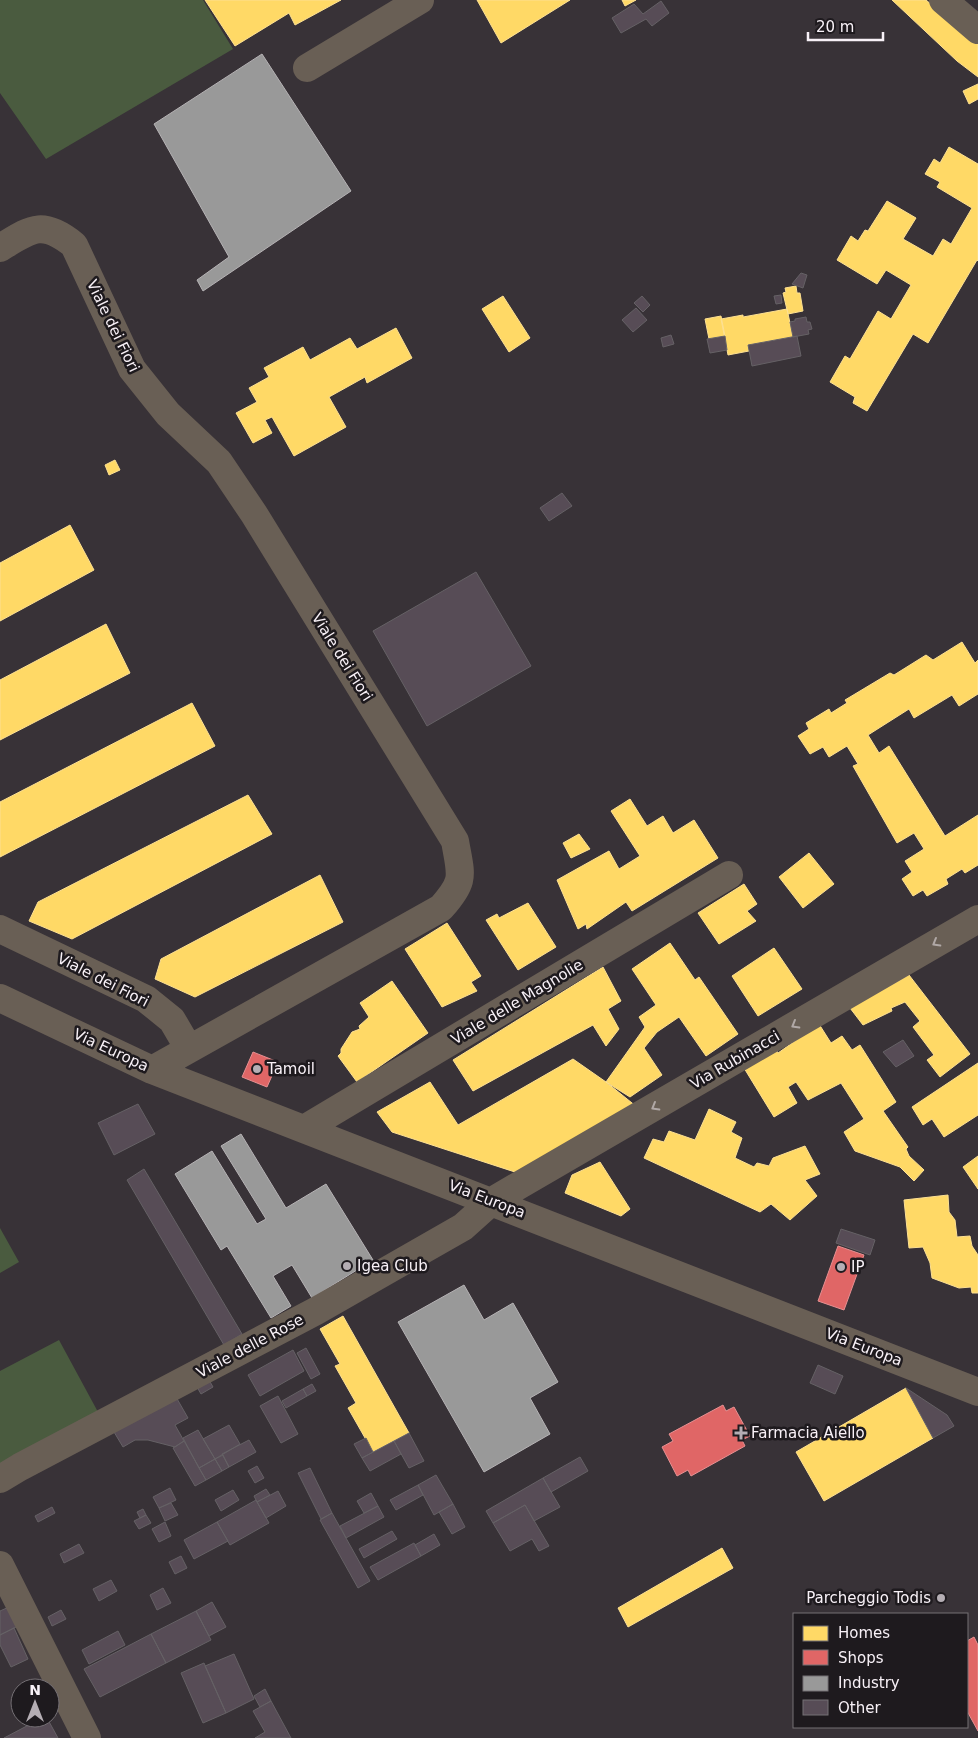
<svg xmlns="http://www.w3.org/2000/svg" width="978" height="1738" viewBox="0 0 978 1738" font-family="'DejaVu Sans',sans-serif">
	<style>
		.green { fill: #4a5b3f }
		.homes { fill: #ffd966; stroke: #fde092 }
		.shops { fill: #e06666; stroke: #e79092 }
		.industry { fill: #999; stroke: #b6b3b5 }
		.building { fill: #574c56; stroke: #656165 }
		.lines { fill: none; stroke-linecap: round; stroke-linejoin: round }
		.minor { stroke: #695f55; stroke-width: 28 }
		.oneway { stroke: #b0a8a6 }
		.poi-dot { fill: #b5aeb4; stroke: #1e1a1e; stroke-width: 2 }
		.labels { text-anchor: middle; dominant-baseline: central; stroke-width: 5; stroke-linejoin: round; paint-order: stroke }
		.street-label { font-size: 15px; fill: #f8f1f7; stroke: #1e1a1e }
		.poi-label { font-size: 15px; fill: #f8f1f7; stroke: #1e1a1e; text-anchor: start }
	</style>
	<rect width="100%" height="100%" fill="#383237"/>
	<path class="green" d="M0,0H203L233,49L46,159L0,93Z
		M0,1228L19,1262L0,1273Z
		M59,1340L98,1412L0,1464V1371Z"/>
	<path class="homes" d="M205,0H341L295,25L289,13L235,46Z
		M477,0H570L501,43Z
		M622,0H636L625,6Z
		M892,0H926L978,44V77L957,61Z
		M978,84V99L969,104L963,91Z
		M949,147L978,164V261L977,260L928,343L913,334L867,411L853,403L855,397L830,382L845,356L850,359L878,311L891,319L911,285L886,270L877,284L837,260L851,236L858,241L865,230L868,231L887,201L916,218L903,239L933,256L943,239L951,244L972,208L937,187L940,182L925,174L934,159L940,163Z
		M796,286L797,293H800L803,311L788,314L783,293L786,292L785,288Z
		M503,296L530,338L509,352L482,309Z
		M787,309L793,337L748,345L749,351L728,355L721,319L743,315V317Z
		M721,316L725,336L709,339L705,319Z
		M396,328L412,358L367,383L365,377L329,397L346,427L294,456L272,417L265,420L272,433L253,443L236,413L257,402L249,388L269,377L264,368L303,347L310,360L350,338L357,349Z
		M115,460L120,470L109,475L105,465Z
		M70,525L94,570L0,621V563Z
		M106,624L130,673L0,740V680Z
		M962,642L975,663L978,660V694L959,706L952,695L914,718L909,709L868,735L879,753L889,746L945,836L978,815V865L965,873L962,869L946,879L948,884L927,896L923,890L913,896L902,879L912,872L905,861L924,849L914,833L897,843L853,766L858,764L847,746L829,757L823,747L810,754L798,736L809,729L806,723L829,709L831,713L847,703L845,700L890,673L894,675L926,655L933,660Z
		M192,703L215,746L0,857V802Z
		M248,795L272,834L72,939L29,921L38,902Z
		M630,799L647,826L663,816L673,833L694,820L718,858L632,911L626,902L587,929L586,924L578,929L557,880L609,851L619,869L640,856L611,811Z
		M579,834L590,849L571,858L563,843Z
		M809,853L834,884L803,908L779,877Z
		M320,875L343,922L195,997L155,979L161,959Z
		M744,884L757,904L747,911L756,921L719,944L698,913Z
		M528,903L556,947L518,970L486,920L497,914L499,918Z
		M447,923L481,976L471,982L477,991L442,1007L405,949Z
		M670,943L695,980L699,977L738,1034L706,1056L679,1017L657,1032L644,1048L662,1075L630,1097L606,1082L645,1027L639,1017L656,1005L632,969Z
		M774,948L802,989L758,1016L732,976Z
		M603,967L621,1001L608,1009L619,1029L606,1046L593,1025L473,1091L453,1060Z
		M909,975L970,1054L940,1077L927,1060L934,1055L913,1027L920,1021L905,1002L891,1008L892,1011L863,1025L850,1008Z
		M392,981L428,1033L357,1082L338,1056L341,1053V1049L352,1032L360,1029L359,1026L369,1017L360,1003Z
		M819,1024L831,1043L842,1036L852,1050L860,1045L896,1102L883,1111L908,1147L906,1149L909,1156L924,1170L914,1181L900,1167L855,1151L844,1132L864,1119L841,1083L808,1100L796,1082L788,1087L797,1103L774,1117L744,1068L775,1048L778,1053Z
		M573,1059L606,1082L637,1107L518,1173L392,1132L377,1112L430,1082L458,1125Z
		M978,1063V1115L944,1137L932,1119L923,1125L912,1107Z
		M709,1109L736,1122L731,1132L742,1138L735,1158L754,1167L757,1163L769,1166L773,1158L805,1146L820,1174L805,1180L817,1196L790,1220L771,1204L760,1212L644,1158L653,1139L664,1142L669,1131L695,1140Z
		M978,1156V1189L963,1167Z
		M600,1162L630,1209L621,1216L565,1193L572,1175Z
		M948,1195L949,1212L955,1220L957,1237L970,1236L972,1246L978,1255V1293H972L971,1287L959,1288L932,1278L930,1263L923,1247L909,1248L904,1200Z
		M343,1316L409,1433L373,1452L348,1408L356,1403L335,1366L340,1364L320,1329Z
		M906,1388L933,1438L824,1501L796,1452Z
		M722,1548L733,1568L628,1627L618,1608Z"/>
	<path class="shops" d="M253,1052L278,1062L267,1087L242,1077Z
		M838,1246L864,1255L844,1310L818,1301Z
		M723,1405L726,1411L734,1407L750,1436L742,1440L745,1446L691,1476L688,1470L677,1476L662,1447L673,1441L669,1434Z
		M974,1637L978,1645V1731L967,1711V1641Z"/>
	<path class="industry" d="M262,54L351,191L203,291L197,280L229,257L154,124Z
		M241,1134L286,1208L326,1184L373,1260L312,1298L292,1265L273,1276L291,1306L271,1318L227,1246L221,1250L175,1174L212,1151L257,1224L266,1219L221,1146Z
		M464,1285L484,1320L513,1303L558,1382L530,1398L550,1434L484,1472L398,1322Z"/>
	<path class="building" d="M661,1L669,13L652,26L646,19L621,33L612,18L634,4L643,14Z
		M801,273L807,275L803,288L792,284Z
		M781,295L782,303L776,304L774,296Z
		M642,296L650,305L643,312L634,303Z
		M636,308L647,320L633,332L622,320Z
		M806,317L807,322H810L812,329L808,330L809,334L793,337L790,322L795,321V319Z
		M671,335L674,344L663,347L661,338Z
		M725,336L727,350L710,353L707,339Z
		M797,336L801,356L752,366L748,345Z
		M562,493L572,506L549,521L540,508Z
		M476,572L531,666L427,726L373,631Z
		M903,1040L914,1056L896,1067L883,1052Z
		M138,1104L155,1134L114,1155L98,1123Z
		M144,1169L242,1334L224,1345L127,1180Z
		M841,1229L875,1240L870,1255L836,1243Z
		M306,1348L320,1374L311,1379L297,1353Z
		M293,1350L304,1371L260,1396L248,1375Z
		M818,1365L843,1376L835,1394L810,1383Z
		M209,1380L213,1387L201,1394L197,1387Z
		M312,1384L316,1391L307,1396L303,1389Z
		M906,1388L947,1415L954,1426L933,1438Z
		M303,1389L307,1396L286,1408L282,1401Z
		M278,1396L298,1434L281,1443L260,1406Z
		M176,1397L188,1418L175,1425L184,1441L175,1447L148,1440H135L123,1447L114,1432Z
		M229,1425L240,1444L215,1459L203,1439Z
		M198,1430L215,1459L199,1468L183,1438Z
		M409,1433L424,1461L409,1468L394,1441Z
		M366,1438L373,1452L362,1458L354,1444Z
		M249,1440L256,1452L229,1467L222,1454Z
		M184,1441L206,1480L195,1486L173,1448Z
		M394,1441L401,1454L370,1471L362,1458Z
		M223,1455L229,1467L222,1471L215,1459Z
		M580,1457L588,1471L551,1492L543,1478Z
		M215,1459L222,1471L206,1480L199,1468Z
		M257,1466L264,1478L255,1483L248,1471Z
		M310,1468L332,1513L321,1519L298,1473Z
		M436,1475L453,1504L434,1515L418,1485Z
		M543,1478L560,1507L534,1521L525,1505L493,1523L486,1511Z
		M418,1485L423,1495L396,1510L390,1500Z
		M170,1488L176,1500L159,1508L153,1497Z
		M266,1489L270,1495L257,1502L254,1496Z
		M233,1490L239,1500L221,1511L215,1500Z
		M278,1491L286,1506L266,1518L257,1502Z
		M371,1493L378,1506L364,1513L357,1501Z
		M256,1500L269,1523L230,1545L217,1522Z
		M171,1503L178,1515L165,1521L159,1508Z
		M453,1504L465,1527L452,1534L439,1512Z
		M525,1505L549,1546L539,1551L532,1539L510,1551L493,1523Z
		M378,1506L384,1517L346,1538L340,1526Z
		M52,1507L55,1513L38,1522L35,1516Z
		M143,1509L146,1515L140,1518L137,1512Z
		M332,1513L370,1581L358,1588L320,1520Z
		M146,1515L151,1523L139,1529L134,1521Z
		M165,1522L171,1536L159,1542L152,1529Z
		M217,1522L228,1541L194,1559L184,1540Z
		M392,1531L397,1539L364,1558L359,1549Z
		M434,1534L440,1545L421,1556L415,1545Z
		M414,1543L421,1556L378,1580L370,1567Z
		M79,1544L84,1553L64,1563L60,1554Z
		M181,1556L187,1568L175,1574L169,1562Z
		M111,1580L117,1591L99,1601L93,1589Z
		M163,1588L171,1603L157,1610L150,1595Z
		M212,1602L226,1627L209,1636L196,1611Z
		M9,1607L18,1626L0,1635V1611Z
		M61,1610L66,1619L52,1626L48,1617Z
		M196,1611L211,1640L166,1663L151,1634Z
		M14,1628L28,1659L11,1667L0,1645V1635Z
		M118,1631L125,1645L89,1664L82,1650Z
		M151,1634L166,1663L100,1697L84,1669Z
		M234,1654L254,1699L226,1713L205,1666Z
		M204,1663L226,1713L203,1723L181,1673Z
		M265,1689L271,1701L260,1707L254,1696Z
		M271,1701L291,1738H255L265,1732L253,1711Z
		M42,1718H47L58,1738H4Z"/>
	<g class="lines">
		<path class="minor" d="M943,0L978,30
			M307,68L420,0
			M0,248C31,229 42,219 74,245L132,369L168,414L219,462L254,514L455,841C461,876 466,880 441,908L152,1070
			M0,929L146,999L172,1020L189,1049
			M0,998L152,1070L978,1392
			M304,1129L729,875
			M0,1479L20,1467L316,1311L463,1227L492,1201L978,919
			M0,1565L87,1738"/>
	</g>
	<defs><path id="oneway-chevron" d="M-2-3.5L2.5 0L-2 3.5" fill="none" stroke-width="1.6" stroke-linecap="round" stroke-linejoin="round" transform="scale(1.25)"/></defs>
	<g class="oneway">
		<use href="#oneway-chevron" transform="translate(936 943) rotate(150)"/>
		<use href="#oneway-chevron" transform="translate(795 1025) rotate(150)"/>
		<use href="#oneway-chevron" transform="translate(655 1107) rotate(150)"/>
	</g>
	<g class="poi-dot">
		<circle cx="257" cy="1069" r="5"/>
		<circle cx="347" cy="1266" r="5"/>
		<circle cx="841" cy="1267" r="5"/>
		<path d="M738.5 1425.5h5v5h5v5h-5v5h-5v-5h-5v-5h5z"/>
		<circle cx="941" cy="1598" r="5"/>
	</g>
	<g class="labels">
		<g class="street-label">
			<text transform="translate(113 326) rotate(64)">Viale dei Fiori</text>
			<text transform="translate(342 657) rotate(58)">Viale dei Fiori</text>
			<text transform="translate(103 980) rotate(27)">Viale dei Fiori</text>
			<text transform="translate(517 1002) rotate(-31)">Viale delle Magnolie</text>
			<text transform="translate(111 1050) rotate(25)">Via Europa</text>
			<text transform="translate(735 1060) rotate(-30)">Via Rubinacci</text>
			<text transform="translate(487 1199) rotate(21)">Via Europa</text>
			<text transform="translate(250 1346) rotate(-28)">Viale delle Rose</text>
			<text transform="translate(864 1347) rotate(21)">Via Europa</text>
		</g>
		<g class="poi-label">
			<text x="267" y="1069">Tamoil</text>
			<text x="357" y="1266">Igea Club</text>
			<text x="851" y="1267">IP</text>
			<text x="751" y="1433">Farmacia Aiello</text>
			<text x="931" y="1598" text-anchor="end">Parcheggio Todis</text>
		</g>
	</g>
	<rect x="793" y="1613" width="175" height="115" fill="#1e1a1e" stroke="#757075"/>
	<rect x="803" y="1626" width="25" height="15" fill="#ffd966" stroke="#757075"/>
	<text x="838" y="1638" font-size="15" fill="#f8f1f7">Homes</text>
	<rect x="803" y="1650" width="25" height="15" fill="#e06666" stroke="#757075"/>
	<text x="838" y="1663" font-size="15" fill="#f8f1f7">Shops</text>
	<rect x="803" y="1676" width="25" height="15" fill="#999999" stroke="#757075"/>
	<text x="838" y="1688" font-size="15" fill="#f8f1f7">Industry</text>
	<rect x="803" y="1700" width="25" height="15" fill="#574c56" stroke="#757075"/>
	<text x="838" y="1713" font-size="15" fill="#f8f1f7">Other</text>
	<g transform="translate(35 1703)"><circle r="24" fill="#1e1a1e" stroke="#757075"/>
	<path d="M0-4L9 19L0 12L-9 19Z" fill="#b5aeb4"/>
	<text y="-8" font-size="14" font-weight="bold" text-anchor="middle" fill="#f8f1f7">N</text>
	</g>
	<path d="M808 32v8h75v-8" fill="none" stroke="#f8f1f7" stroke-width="2.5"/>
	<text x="816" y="32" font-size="15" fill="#f8f1f7" stroke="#1e1a1e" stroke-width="4" paint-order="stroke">20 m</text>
</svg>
